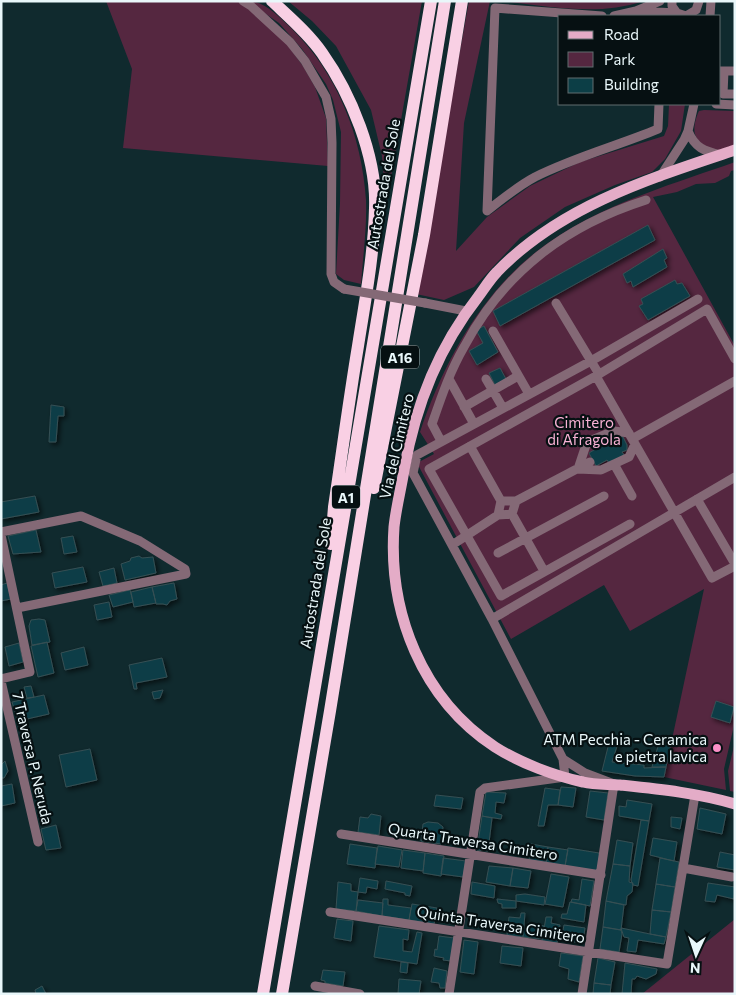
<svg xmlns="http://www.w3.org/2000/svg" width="736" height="995" viewBox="0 0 736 995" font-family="Commissioner,sans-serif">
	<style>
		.green { fill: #552740 }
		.building { fill: #0c3e46; stroke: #364f54; filter: url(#shadow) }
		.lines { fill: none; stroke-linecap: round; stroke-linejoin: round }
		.minor { stroke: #846976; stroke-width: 9 }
		.major { stroke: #e4acc7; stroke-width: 11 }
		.highway { stroke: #f9d0e4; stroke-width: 12 }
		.minor-bridge { stroke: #846976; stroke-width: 9 }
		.poi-dot { fill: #fa8fc7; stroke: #061012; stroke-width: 2 }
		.labels { text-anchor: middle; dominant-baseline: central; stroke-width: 4.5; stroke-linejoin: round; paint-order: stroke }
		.shield { fill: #061012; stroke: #a5b2b4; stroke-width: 1 }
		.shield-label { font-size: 14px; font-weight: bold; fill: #e9f7fa }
		.street-label { font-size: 15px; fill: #e9f7fa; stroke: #061012 }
		.park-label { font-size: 15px; fill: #f9b2d5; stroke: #061012 }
		.poi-label { font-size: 15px; fill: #e9f7fa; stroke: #061012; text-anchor: end }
	</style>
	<defs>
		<filter id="shadow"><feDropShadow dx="2.5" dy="2.5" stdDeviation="2.5" flood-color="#0009"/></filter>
	</defs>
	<rect width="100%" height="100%" fill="#102a2e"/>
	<path class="green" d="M106,1H241L286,43L303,66L315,87L326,118L328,166L123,148L132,69Z
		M247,1C265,1 278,16 291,28C337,73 362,136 366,200C367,228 363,256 361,284L344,280L336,274L340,203L341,132L333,100L326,84L302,49L279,23Z
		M288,1H422L386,205L382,156L371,110L336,46L312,21Z
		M469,1H490L464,123L456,251L487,217L530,186L580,162L664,136L668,126L669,104H685L681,131L665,159L652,172L615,185L565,207L520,238L474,287L444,300L416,294Z
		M501,1H643C598,17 547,6 501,1Z
		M704,110L735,111V146C731,147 727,150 724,150C713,152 698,145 695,134C693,128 696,117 699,111Z
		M735,162V170L731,171L729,176L715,183L696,184L677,192L653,197L735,346V721L724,769L726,790L664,777L704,589L630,631L604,585L511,639L417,463L434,454L420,432C446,355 489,279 560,235C613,201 676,183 735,162Z
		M735,742V792L730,791L728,771Z
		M735,919V994H642Z"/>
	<path class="building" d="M648,225L655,240L500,326L493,311Z
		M663,249L667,258L664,260L667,267L633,287L631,281L627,283L623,274Z
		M675,280L677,284L682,283L690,296L648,320L639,306L643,304L641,299Z
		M484,326L498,352L477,365L469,351L483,343L476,330Z
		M500,368L506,379L495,385L489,373Z
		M51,405L64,407V416H58L56,442H49Z
		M612,434L614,438L618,436L623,437L627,445V450L622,452L624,455L610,464L607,460L596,466L589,453L599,447L597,443Z
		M35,496L39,512L1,519V502Z
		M36,530L41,552L13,554L8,536Z
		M73,536L77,552L64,554L61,538Z
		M139,556L142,558L153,557L156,573L125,580L121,564L130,561L131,558Z
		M83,567L87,582L55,588L52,573Z
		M114,568L117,583L103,586L99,572Z
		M7,583L11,599L1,601V585Z
		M174,583L177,599L170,601L167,605L163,604H156L152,587Z
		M152,587L156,603L134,607L131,592Z
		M130,590L133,602L113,607L109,595Z
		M109,602L112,617L97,620L94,605Z
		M39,619L45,620L50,642L32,645L29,626L31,620Z
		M47,642L54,673L38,677L31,646Z
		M19,643L23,662L9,666L5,647Z
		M84,647L88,665L65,670L61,653Z
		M162,658L167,677L136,683L137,689H134L129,665Z
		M31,686L34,697L27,698L24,687Z
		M163,690L160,698L154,699L152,692Z
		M44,695L49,714L18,721L12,702Z
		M716,701L734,707L730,723L711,717Z
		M661,736L672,738L666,767H652Z
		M609,743H618L612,762L644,765V768L666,767L664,777L635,776L602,771Z
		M90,749L97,780L66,787L59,755Z
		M5,761L8,771L4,778H1V765Z
		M12,784L15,803L1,806V786Z
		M561,787L576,788L573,807L558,805Z
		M545,788L560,790L558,805H548L544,826H538Z
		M590,791L608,793L604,820L586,817Z
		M486,792L506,793L504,803L496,802L495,813L502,815L501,819L482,816Z
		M436,795L463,798L461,809L434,806Z
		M627,800L652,804L649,821L619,816V806L626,807Z
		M700,808L726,814L722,834L697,829Z
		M371,814L381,816L379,835L358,832L360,817L368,818Z
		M482,816L492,818L488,851L477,850Z
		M671,817L682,818L680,829L671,827Z
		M641,820L649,821L638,886L633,885L631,880Z
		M428,822L438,823L443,827L441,844L421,841L423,824Z
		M56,825L61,848L46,850L41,829Z
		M653,838L677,842L674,861L650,855Z
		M617,840L633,843L630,866L613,864Z
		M350,844L377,848L375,868L347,864Z
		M531,844L548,847L546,863L529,860Z
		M378,846L402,850L399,867L375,864Z
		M548,847L568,850L565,866L546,863Z
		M568,848L599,853L600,856L597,871L565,866Z
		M403,850L425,853L423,871L401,868Z
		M720,852L735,855V870L717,867Z
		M425,853L444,856L441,876L423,873Z
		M443,858L466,861L463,877L441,874Z
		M660,858L679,862L675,887L656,884Z
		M613,864L630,866L629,882L633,883L632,892L627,896L626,905L606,901Z
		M489,866L513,868L510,886L486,882Z
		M513,868L531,871L528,888L510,886Z
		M551,874L569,877L563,907L545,904Z
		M360,878L378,881L377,889L367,887L366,893L358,892Z
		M582,879L594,881L590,906L571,902L572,899L579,900Z
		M386,881L412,886L410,896L405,895V893L385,889Z
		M338,882L351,884V891L358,892L356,911L336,909Z
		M472,882L495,886L494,898L471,894Z
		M708,883L735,887L734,899L717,895L715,902L705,901Z
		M656,884L675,887L671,912L652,910Z
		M525,894L545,897L544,905L516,901V895Z
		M383,899H388V905L411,908L409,920L382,916Z
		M497,899L516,901V908H502V904L498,903Z
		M358,900L383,903L382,916L356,911Z
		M606,901L624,905L621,930L603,927Z
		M570,902L586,905L584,922L561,918L562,914H567Z
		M412,904L437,908L434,924L409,920Z
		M652,910L671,912L666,937L650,934Z
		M521,913H525L523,937L507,935L509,917L520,918Z
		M546,917H552L551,923L560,925L557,943L542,941Z
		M337,919L353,921L351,941L334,938Z
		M528,923L544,926L542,939L523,937V928H528Z
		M564,925L585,928L583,941L575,942L561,940Z
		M379,926L409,930L408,940L403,939V951L412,952L417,932L422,933L417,964L374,957Z
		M603,927L621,930L622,934L619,952L600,949Z
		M621,928L650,934L666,937L664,944L638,940L636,952L627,951L629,938L624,937Z
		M439,936L454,938L451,961L443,960L444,958L434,956L435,949L437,950Z
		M464,940L478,942L474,974L460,972Z
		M502,946L523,948L521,966L500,963Z
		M561,953L583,956L579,982L568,979L569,969L559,966Z
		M598,958L615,962L611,985L594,983Z
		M401,962L408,963L407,973L400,972Z
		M625,963L657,969L656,974L646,979L637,976L635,979H632L631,994H622Z
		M434,968L447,971L445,988H440L439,983L431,982Z
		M323,970L345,972L343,986L325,983V981L321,980Z
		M399,979L421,981L419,994H398Z
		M594,983L611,985L610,994H593Z
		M42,986L46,994H36L35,990Z"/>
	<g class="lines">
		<path class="minor" d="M243,1L251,6L290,42L305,61L326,97L331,119L332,143L331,274L334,282L344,289
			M672,1V6L677,13
			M636,11L677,13L686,16L696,10L699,1
			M602,16L495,8L487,211C502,199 518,186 535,177C575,157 617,146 658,129L659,104
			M614,16L636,11L660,1
			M710,16L711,1
			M720,71H735
			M724,71L723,94H735
			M716,104L735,105
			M688,131C695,148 704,151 721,155
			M660,177L684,140L688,131L694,104
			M425,303L466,311
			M556,303L591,361L698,299
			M493,331L529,394
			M735,359L707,309L596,376L712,578L735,566
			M596,376L429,469L501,596L630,524
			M449,379L474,424
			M486,379L503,408
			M464,407L518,376
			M629,433L614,431L587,442L578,469L601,470L629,457L635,444
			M632,439L735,381
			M441,441L432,424C441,398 450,371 464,347C504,272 565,226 646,200
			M470,446L501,501
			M614,464L632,496
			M697,499L735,564
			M516,501L590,462
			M512,514L544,571
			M1,532L81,516L140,541L185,569L186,574L17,608
			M1,535L30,672L1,679
			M452,545L498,515L501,501H516L512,514L498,515
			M498,553L604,496
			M492,619L735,477
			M1,681L38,842
			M563,759L585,773L614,784L582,994
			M341,834L601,875
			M683,868L732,877
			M330,912L667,964L695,795
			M315,986L360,994
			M449,994L480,792L485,788L565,777L563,759L492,619L413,473L417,455L591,361L599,374"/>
		<path class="major" d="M735,150C651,178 560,206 497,272C490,279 484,289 478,297C438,348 415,407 404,470C401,489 396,508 394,527C388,613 422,699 495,747C520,763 555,776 583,782C595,785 608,784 620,785C658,789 698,793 735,804"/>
		<path class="highway" d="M272,1C289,17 308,33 322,53C351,94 377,157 375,208C374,254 365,301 358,346C349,400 342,453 334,507L331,544
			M374,488L424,235L462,1
			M263,994L431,1
			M282,994L330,711L445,1"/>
		<path class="minor-bridge" d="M344,289L425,303"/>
	</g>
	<circle class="poi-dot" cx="717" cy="748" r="5"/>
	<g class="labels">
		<g class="shield">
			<rect x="381" y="345.5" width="38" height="23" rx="4"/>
			<rect x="332" y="485.5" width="28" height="23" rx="4"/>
		</g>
		<g class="shield-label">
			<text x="400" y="357">A16</text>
			<text x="346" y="497">A1</text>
		</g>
		<g class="street-label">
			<text transform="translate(383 184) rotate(-80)">Autostrada del Sole</text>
			<text transform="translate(396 446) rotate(-77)">Via del Cimitero</text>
			<text transform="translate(315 583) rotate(-81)">Autostrada del Sole</text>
			<text transform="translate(33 758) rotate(77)">7 Traversa P. Neruda</text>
			<text transform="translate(473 841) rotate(9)">Quarta Traversa Cimitero</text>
			<text transform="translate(501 924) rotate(9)">Quinta Traversa Cimitero</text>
		</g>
		<g class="park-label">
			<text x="584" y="422">Cimitero<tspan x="584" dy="17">di Afragola</tspan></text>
		</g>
		<g class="poi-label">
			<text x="707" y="739">ATM Pecchia - Ceramica<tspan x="707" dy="17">e pietra lavica</tspan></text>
		</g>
	</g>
	<rect width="736" height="995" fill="none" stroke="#e9f7fa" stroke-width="5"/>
	<rect x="558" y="15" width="162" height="90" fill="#061012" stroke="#616c6f"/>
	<rect x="568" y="31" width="25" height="8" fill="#e4acc7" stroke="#616c6f"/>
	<text x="604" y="40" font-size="15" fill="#e9f7fa">Road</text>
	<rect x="568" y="52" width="25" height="15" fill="#552740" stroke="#616c6f"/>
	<text x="604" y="65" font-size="15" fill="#e9f7fa">Park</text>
	<rect x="568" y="78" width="25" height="15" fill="#0c3e46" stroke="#616c6f"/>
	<text x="604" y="90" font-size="15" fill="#e9f7fa">Building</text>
	<g transform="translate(696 955) rotate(183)" stroke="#061012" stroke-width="4" paint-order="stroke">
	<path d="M0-4L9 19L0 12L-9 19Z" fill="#e9f7fa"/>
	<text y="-8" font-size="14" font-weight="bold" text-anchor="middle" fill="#e9f7fa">N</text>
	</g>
</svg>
